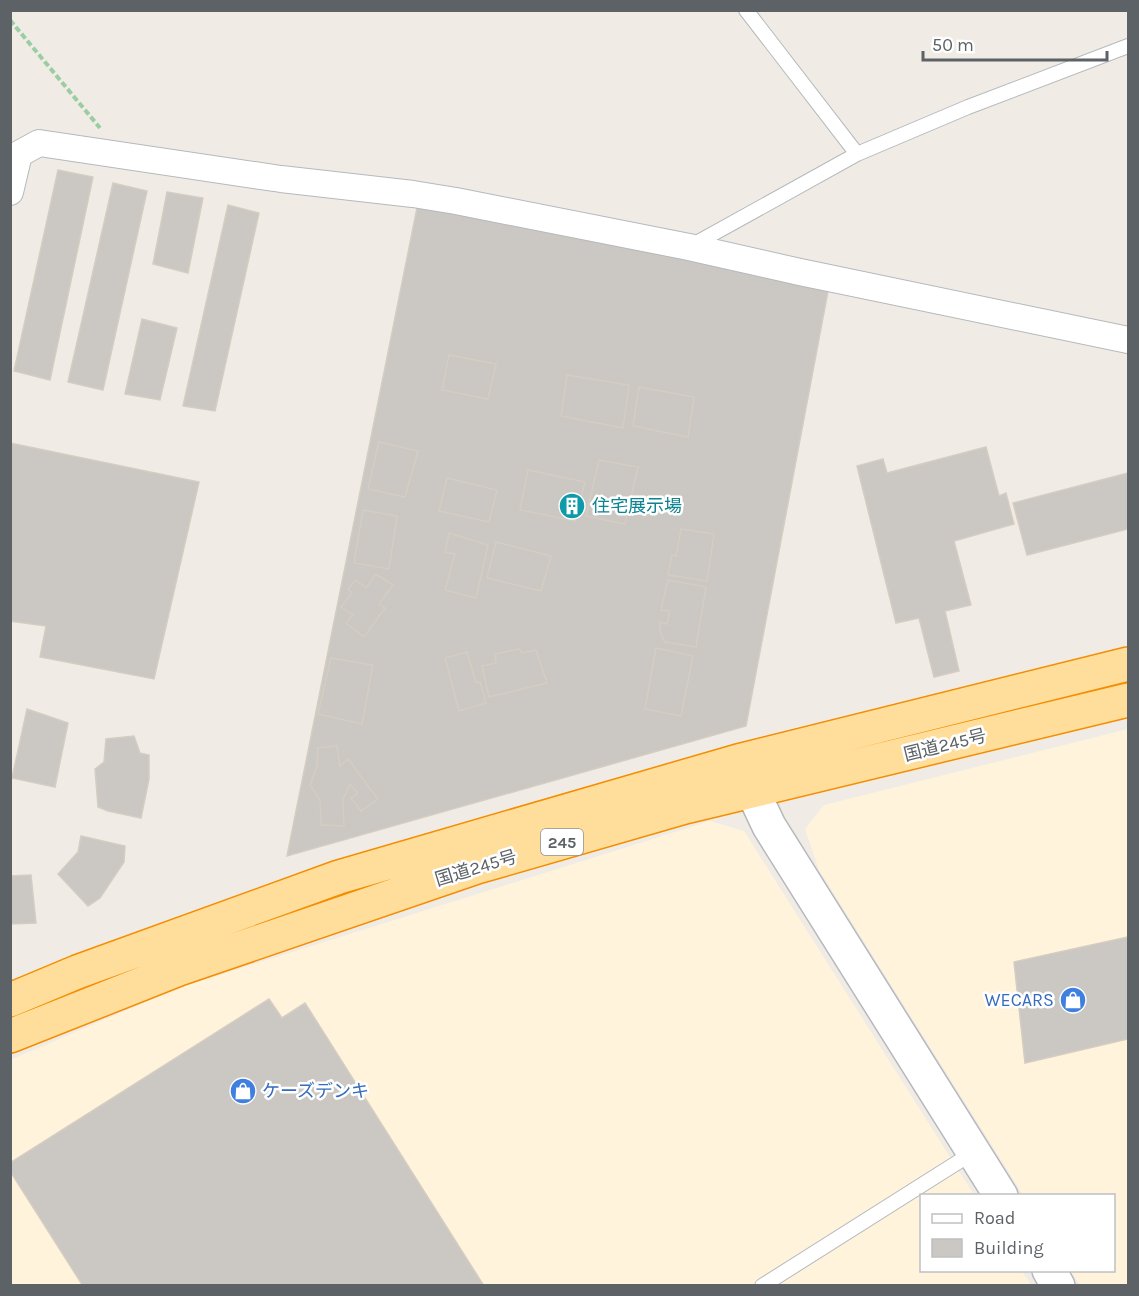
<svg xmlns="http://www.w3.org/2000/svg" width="1139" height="1296" viewBox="0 0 1139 1296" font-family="Karla,'Noto Sans JP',sans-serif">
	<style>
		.commercial { fill: #fff3db }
		.building { fill: #cbc7c2; stroke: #d5cdc2; stroke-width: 1.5 }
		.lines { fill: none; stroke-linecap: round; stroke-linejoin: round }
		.service-casing { stroke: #b5b9bd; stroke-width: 16 }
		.minor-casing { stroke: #b5b9bd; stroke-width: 28 }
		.tertiary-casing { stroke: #b5b9bd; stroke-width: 36 }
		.trunk-casing { stroke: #f58d00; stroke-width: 36 }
		.path { stroke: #9acda2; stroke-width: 4; stroke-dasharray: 6 3; stroke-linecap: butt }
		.service { stroke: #fff; stroke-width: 14 }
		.minor { stroke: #fff; stroke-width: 26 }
		.tertiary { stroke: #fff; stroke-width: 33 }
		.trunk { stroke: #ffde9c; stroke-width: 33 }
		.labels { text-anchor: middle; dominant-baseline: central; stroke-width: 5; stroke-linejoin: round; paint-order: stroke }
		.shield { fill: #fff; stroke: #8d9194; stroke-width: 1.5 }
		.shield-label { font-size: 16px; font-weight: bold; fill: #5c6266 }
		.culture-label { font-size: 18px; fill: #0d838f; stroke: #fff; text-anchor: start }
		.street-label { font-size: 18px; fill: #5c6266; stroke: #fff }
		.shop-label { font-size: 18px; fill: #366cbe; stroke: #fff; text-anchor: end }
	</style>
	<rect width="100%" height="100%" fill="#f0ece5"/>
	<path class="commercial" d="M1128,729V1285H1080L1070,1271L1114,1270V1196L1023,1195L819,870L805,829L824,805Z
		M710,821L744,831L974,1195L922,1196V1270L1022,1271L1031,1285H11L10,1060L181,987Z"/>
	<path class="building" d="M58,170L93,177L50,380L14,371Z
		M113,183L147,191L103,390L68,382Z
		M167,192L203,198L188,273L153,264Z
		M418,203L829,286L746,726L287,856Z
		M228,205L259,213L215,411L183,406Z
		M142,319L177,328L160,400L125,394Z
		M449,355L496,364L488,399L442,390Z
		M567,375L629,385L623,428L561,416Z
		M639,387L694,397L688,437L633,426Z
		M379,442L418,451L405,497L368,489Z
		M10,443L199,482L154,679L40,657L46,626L10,621Z
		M986,447L999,496L1006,493L1014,524L954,541L971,605L945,611L959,671L934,677L919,618L896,623L857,466L883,459L887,473Z
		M599,460L638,467L625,524L586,516Z
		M528,470L585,482L575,521L520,510Z
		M1128,473V529L1027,555L1013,503Z
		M447,478L497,490L489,522L439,511Z
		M363,510L397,516L389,569L354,563Z
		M681,529L714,534L707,581L668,575L672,555L676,556Z
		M449,533L488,545L476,598L445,590L455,554L445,552Z
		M496,542L551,556L541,591L487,578Z
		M376,574L393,585L379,604L385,608L364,637L346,623L353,615L341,607L352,593L348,589L356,580L366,588Z
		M668,580L706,587L696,647L665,642L660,631V622L667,624L670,611L661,610Z
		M656,648L693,656L681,716L645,709Z
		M519,649L522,653L536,650L547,683L489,697L482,666L496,663L495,654Z
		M467,652L476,683L480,682L486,703L459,711L445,658Z
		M331,658L373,665L362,724L318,714Z
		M27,709L68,723L55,787L12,778Z
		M134,736L140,753L149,755V779L141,818L108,811L98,807L95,769L104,762L106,739Z
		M337,746L340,766L348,759L378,799L361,811L351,798L358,793L350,784L343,799L344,826L321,825L320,800L310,785L317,766L318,748Z
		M81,836L125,846L124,862L100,898L88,906L58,874L78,852Z
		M31,875L36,923L10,924V876Z
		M1128,937V1039L1025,1063L1014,962Z
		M269,999L282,1018L305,1003L484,1286H83L10,1171V1163Z"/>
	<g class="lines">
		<defs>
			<path id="service" d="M746,10L857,154
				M691,246L857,154L968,107L1128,46
				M762,1286L974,1152"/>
			<path id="minor" d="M10,192L19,154L39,143L281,179L413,194L456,201L689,247L800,272L1128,340"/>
			<path id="tertiary" d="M752,790L769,826L1001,1196
				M1049,1270L1058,1286"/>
			<path id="trunk" d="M10,1000L77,972L339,877L738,761L1128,664
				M10,1036L179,969L477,867L685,807L1128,700"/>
		</defs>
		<use href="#service" class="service-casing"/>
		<use href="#minor" class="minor-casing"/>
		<use href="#tertiary" class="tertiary-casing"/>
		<use href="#trunk" class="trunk-casing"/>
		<path class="path" d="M10,20L100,128"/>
		<use href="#service" class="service"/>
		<use href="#minor" class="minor"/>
		<use href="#tertiary" class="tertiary"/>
		<use href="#trunk" class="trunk"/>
	</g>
	<defs>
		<symbol id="building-disc" viewBox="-11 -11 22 22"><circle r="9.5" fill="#0f9aa8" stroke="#fff"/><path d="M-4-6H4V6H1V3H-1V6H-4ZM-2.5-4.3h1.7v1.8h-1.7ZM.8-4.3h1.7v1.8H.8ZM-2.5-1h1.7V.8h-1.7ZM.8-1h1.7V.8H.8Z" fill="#fff"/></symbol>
		<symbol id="shop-disc" viewBox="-11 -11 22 22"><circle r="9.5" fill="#3f7fe0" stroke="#fff"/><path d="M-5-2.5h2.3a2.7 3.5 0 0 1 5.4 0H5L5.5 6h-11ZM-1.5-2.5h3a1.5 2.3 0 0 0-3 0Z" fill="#fff"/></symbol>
	</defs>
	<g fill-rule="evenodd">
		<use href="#building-disc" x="557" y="491" width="30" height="30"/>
		<use href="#shop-disc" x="1058" y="985" width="30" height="30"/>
		<use href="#shop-disc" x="228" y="1076" width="30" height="30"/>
	</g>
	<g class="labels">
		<rect class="shield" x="541" y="829" width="42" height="26" rx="4.5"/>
		<g class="shield-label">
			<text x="562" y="842">245</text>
		</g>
		<g class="culture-label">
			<text x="592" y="506">住宅展示場</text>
		</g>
		<g class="street-label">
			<text transform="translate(945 745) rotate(-14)">国道245号</text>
			<text transform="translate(476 868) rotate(-17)">国道245号</text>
		</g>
		<g class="shop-label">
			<text x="1054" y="1000">WECARS</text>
			<text x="262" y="1091" text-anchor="start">ケーズデンキ</text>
		</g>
	</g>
	<rect width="1139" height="1296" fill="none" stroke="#5c6266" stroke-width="24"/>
	<rect x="920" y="1194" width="195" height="78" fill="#ffffff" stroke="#bec0c2" stroke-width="1.5"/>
	<rect x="932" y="1214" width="30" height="9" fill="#ffffff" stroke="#bec0c2" stroke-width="1.5"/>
	<text x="974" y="1224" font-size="18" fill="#5c6266">Road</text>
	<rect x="932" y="1239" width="30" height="18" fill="#cbc7c2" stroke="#bec0c2" stroke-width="1.5"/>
	<text x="974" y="1254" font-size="18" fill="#5c6266">Building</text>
	<path d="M923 51v9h184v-9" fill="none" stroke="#5c6266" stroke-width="3"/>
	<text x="932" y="51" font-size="18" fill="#5c6266" stroke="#ffffff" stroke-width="4.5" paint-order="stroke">50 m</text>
</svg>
